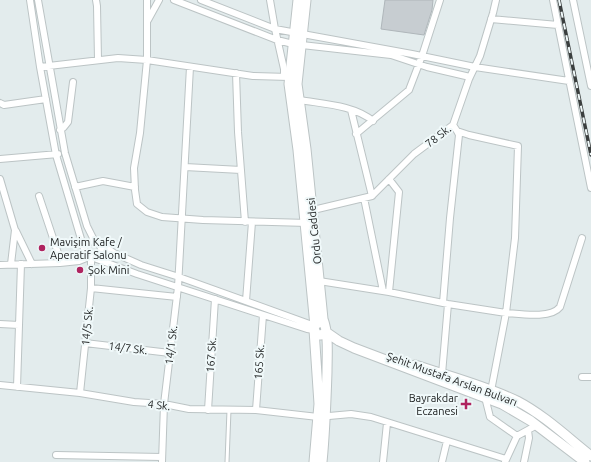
<svg xmlns="http://www.w3.org/2000/svg" width="591" height="462" viewBox="0 0 591 462" font-family="Ubuntu,sans-serif">
	<style>
		.building { fill: #c7cdd1; stroke: #afb6ba }
		.lines { fill: none; stroke-linecap: round; stroke-linejoin: round }
		.service-casing { stroke: #bcc4c5; stroke-width: 5 }
		.minor-casing { stroke: #bcc4c5; stroke-width: 8 }
		.secondary-casing { stroke: #bcc4c5; stroke-width: 11 }
		.service { stroke: #fff; stroke-width: 3 }
		.minor { stroke: #fff; stroke-width: 6 }
		.secondary { stroke: #fff; stroke-width: 9 }
		.rail-casing { stroke: #3b3f3f; stroke-width: 3.5 }
		.rail { stroke: #f0f9fa; stroke-width: 2; stroke-dasharray: 6; stroke-linecap: butt }
		.poi-dot { fill: #af235f; stroke: #f0f9fa; stroke-width: 1.5 }
		.labels { text-anchor: middle; dominant-baseline: central; stroke-width: 4; stroke-linejoin: round; paint-order: stroke }
		.street-label { font-size: 11px; fill: #202323; stroke: #f0f9fa }
		.poi-label { font-size: 11px; fill: #202323; stroke: #f0f9fa; text-anchor: start }
	</style>
	<rect width="100%" height="100%" fill="#e3eced"/>
	<path class="building" d="M385,0H433L432,10L424,35L381,29Z"/>
	<g class="lines">
		<defs>
			<path id="service" d="M227,462L229,410"/>
			<path id="minor" d="M30,0L40,67L56,155L84,249
				M38,0L65,153L87,226L94,240
				M96,0L97,6L98,60
				M147,0V60L140,133L134,168L135,190L137,204L147,212L162,217L203,220L308,223
				M174,0L277,40L293,44L391,55L427,67L470,77
				M201,0L275,29L412,54L475,67L569,81
				M270,0L275,29L284,69V77
				M553,0L591,188
				M573,0L591,86
				M491,19L558,25
				M148,20L159,0
				M40,67L118,58L147,60L253,76L289,77
				M236,73L238,132L245,222
				M300,100C323,104 354,105 373,121
				M0,103L4,105L46,99
				M351,110L372,196
				M453,125L457,131L469,135L518,146L515,238L506,313C520,314 551,319 560,307L582,238
				M60,130L64,127L68,122L73,82
				M356,134L409,90L422,56L440,0
				M0,159L58,154
				M185,167L241,170
				M0,179L15,230L11,264
				M389,179L399,192L389,292
				M75,187L103,181L135,187
				M39,196L59,256L60,263
				M364,198L383,291
				M309,211L372,196L414,154L453,125L469,79L480,56L493,13L496,0
				M16,231L32,264
				M98,242L114,253L141,265L179,277L315,326
				M94,258L137,274L307,329L314,330
				M0,265L60,263L79,261L89,257L94,258L99,255L101,250L100,244L96,241L88,242L85,246L84,251L89,257
				M319,281L389,292L448,304L506,313L491,391
				M91,288L177,297
				M246,301L252,222
				M443,303L450,218L459,135L457,131
				M0,324L19,325
				M85,343L170,353
				M442,374L448,304
				M582,377H591
				M0,385L80,393L134,402L164,404L189,409L256,410L318,417L351,414L371,417L506,459
				M17,387L21,264
				M80,393L91,288V258
				M485,397L490,417L517,436
				M208,410L215,299
				M256,410L263,315
				M56,455L162,457
				M162,462L164,404L178,287L190,67
				M383,462L387,423
				M442,462L447,441
				M505,462L517,436L537,425
				M524,462L529,438L528,430"/>
			<path id="secondary" d="M298,0L289,84L298,150L315,326
				M306,0L297,84L306,149L323,319C329,335 327,355 327,372C326,402 325,432 322,462
				M319,323L316,324L314,328L316,334L321,335L326,332L339,341L354,348L502,404L531,421L585,462
				M314,330L319,404L314,462
				M415,365C448,376 486,386 517,401C544,415 567,437 591,456"/>
		</defs>
		<use href="#service" class="service-casing"/>
		<use href="#minor" class="minor-casing"/>
		<use href="#secondary" class="secondary-casing"/>
		<use href="#service" class="service"/>
		<use href="#minor" class="minor"/>
		<use href="#secondary" class="secondary"/>
		<defs>
			<path id="rail" d="M559,0L591,155"/>
		</defs>
		<use href="#rail" class="rail-casing"/>
		<use href="#rail" class="rail"/>
	</g>
	<g class="poi-dot">
		<circle cx="42" cy="248" r="4"/>
		<circle cx="80" cy="270" r="4"/>
		<path d="M464 398h4v4h4v4h-4v4h-4v-4h-4v-4h4z"/>
	</g>
	<g class="labels">
		<g class="street-label">
			<text transform="translate(438 136) rotate(-38)">78 Sk.</text>
			<text transform="translate(314 231) rotate(-96)">Ordu Caddesi</text>
			<text transform="translate(87 326) rotate(-84)">14/5 Sk.</text>
			<text transform="translate(171 345) rotate(-83)">14/1 Sk.</text>
			<text transform="translate(128 348) rotate(7)">14/7 Sk.</text>
			<text transform="translate(211 355) rotate(-86)">167 Sk.</text>
			<text transform="translate(259 362) rotate(-86)">165 Sk.</text>
			<text transform="translate(452 379) rotate(20)">Şehit Mustafa Arslan Bulvarı</text>
			<text transform="translate(159 405) rotate(7)">4 Sk.</text>
		</g>
		<g class="poi-label">
			<text x="50" y="242">Mavişim Kafe /<tspan x="50" dy="13">Aperatif Salonu</tspan></text>
			<text x="88" y="270">Şok Mini</text>
			<text x="458" y="398" text-anchor="end">Bayrakdar<tspan x="458" dy="13">Eczanesi</tspan></text>
		</g>
	</g>
</svg>
